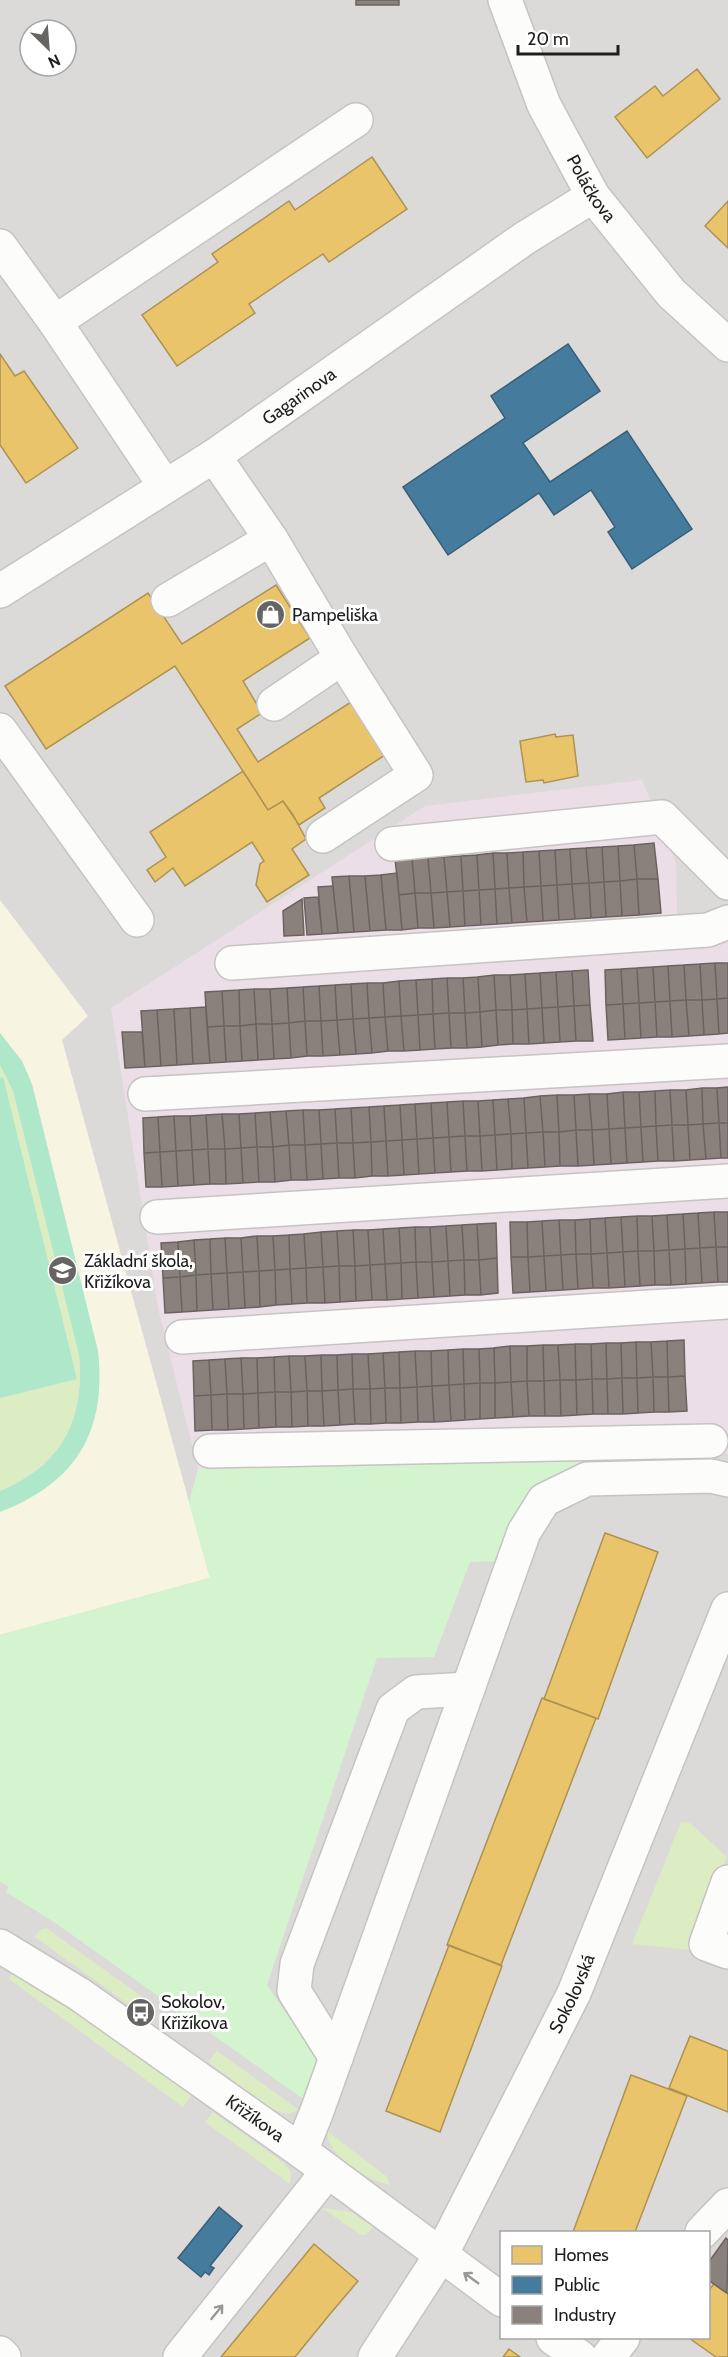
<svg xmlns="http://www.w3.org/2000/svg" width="728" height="2357" viewBox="0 0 728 2357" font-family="Cabin,sans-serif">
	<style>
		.residential { fill: #dcdad8; fill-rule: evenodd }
		.industrial { fill: #ebdee7 }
		.education { fill: #f7f4e1 }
		.religious { fill: #dbdad8 }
		.grass { fill: #dcecc3 }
		.park { fill: #d3f4cf }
		.pitch { fill: #afe7ca }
		.homes { fill: #e9c46a; stroke: #ac9253; stroke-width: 1.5 }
		.public { fill: #457b9d; stroke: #395f77; stroke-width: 1.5 }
		.industry { fill: #8a817c; stroke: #6a6360; stroke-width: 1.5 }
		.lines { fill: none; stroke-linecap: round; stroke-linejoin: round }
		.minor-casing { stroke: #c5c4c2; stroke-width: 36 }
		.minor { stroke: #fcfcfb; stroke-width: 33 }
		.oneway { stroke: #989898 }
		.labels { text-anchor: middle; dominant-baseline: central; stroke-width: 6; stroke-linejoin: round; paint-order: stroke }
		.street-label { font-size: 18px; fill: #1e1e1e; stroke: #fff }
		.poi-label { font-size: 18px; fill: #1e1e1e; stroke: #fff; text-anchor: start }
	</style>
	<rect width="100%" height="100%" fill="#edeae6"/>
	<path class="residential" d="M0,0H728V2357H0ZM30,30H66V66H30ZM502,2232H708V2338H502Z"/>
	<path class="industrial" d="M642,780L676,863L677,914L728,917V1454L604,1444L198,1469L158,1308L111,1008L425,806Z"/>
	<path class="education" d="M0,900L88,1016L62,1040L210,1578L0,1635Z"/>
	<path class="religious" d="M450,258L470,262L238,422L241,399Z
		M0,270L106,427L81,444L0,324Z
		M3,556L25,560L0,573V558Z
		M20,773L90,870L67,886L0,794V788Z
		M690,1957L728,1971V1997L681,1980Z
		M270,2192L288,2208L166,2357H134Z
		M0,2306L58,2353L55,2357H0Z"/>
	<path class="grass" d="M0,1065L13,1091L79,1355C85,1420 62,1465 0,1491Z
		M681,1822L690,1823L727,1857L692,1950L632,1944Z
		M46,1928L145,1999L136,2010L35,1937L40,1930Z
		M14,1970L42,1986L191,2095L183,2107L9,1979Z
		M217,2051L299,2110L289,2114L274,2110L208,2062Z
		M213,2112L284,2163L291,2172L290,2184L205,2122Z
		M327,2131L386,2176L390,2185C368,2181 326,2155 327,2131Z
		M322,2208L351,2212L373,2227L365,2235H361Z"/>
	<path class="park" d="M604,1444L562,1481L505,1561L470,1562L434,1657L377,1658L267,1985L324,2070L309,2103L54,1922L6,1892L9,1887L0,1882V1635L210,1578L189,1502L198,1469Z"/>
	<path class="pitch" d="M0,1033L22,1061L32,1084L98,1351C107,1432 76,1483 0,1512V1491C62,1465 85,1420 79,1355L13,1091L0,1065Z
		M3,1077L77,1379L0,1398V1078Z"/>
	<path class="homes" d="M697,69L720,99L647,158L615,117L655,86L663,96Z
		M372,157L407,209L329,262L323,254L287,278L249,304L255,313L177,366L142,315L218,262L212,254L289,201L295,210Z
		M728,201V248L705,226Z
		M0,354L15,376L24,371L78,448L26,483L0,445Z
		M276,585L310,638L243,681L262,713L237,729L258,762L351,702L385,755L319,798L325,808L299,825L283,801L268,810L175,666L46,749L5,686L148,593L182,644Z
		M555,734L556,737L573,735L578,776L544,783L543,780L526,782L520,741Z
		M243,771L268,810L283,801L293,815L306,839L292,849L309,875L267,902L256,885L260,864L264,861L252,842L185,886L173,868L155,882L147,870L166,857L150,832Z
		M605,1533L658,1552L598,1719L544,1699Z
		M542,1698L596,1718L501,1965L447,1945Z
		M449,1945L502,1966L440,2132L386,2111Z
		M690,2036L728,2051V2112L669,2088Z
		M631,2075L687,2096L635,2232H573Z
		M314,2244L358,2281L330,2314L295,2357H221Z
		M714,2284L728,2294V2357H716L689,2338H708V2291Z
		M509,2349L520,2357H503Z"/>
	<path class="public" d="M568,344L600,391L523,443L550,482L627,431L692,529L632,569L608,532L615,527L591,490L554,515L539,493L448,555L403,487L505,418L491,396Z
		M219,2207L242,2226L210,2266L214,2268L209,2275L205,2272L201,2277L178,2258Z"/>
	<path class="industry" d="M356,0H399V5H356Z
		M654,843L658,879H637L634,845Z
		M634,845L637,879L620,881L618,846Z
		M618,846L620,881L604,882L602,847Z
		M602,847L604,882L589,883L586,848Z
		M586,848L589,883L572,884L570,849Z
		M570,849L572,884L557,885L555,850Z
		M555,850L557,885L541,886L539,851Z
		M539,851L541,886L524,887L523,852Z
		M523,852L524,887L509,888L507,853Z
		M493,853L495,889L479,890L477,855Z
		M493,853H507L509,888L495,889Z
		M477,855L479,890L463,891L461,856Z
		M461,856L463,891L447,892L444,857Z
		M444,857L447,892L431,893L428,858Z
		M412,858L415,893L399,895L395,859Z
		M412,858H428L431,893H415Z
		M397,873L402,930H386L381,875Z
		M381,875L386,930L370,931L365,876Z
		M349,876L354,932L338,933L332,877Z
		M349,876H365L370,931L354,932Z
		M637,879H658L661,913L639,915Z
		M637,879L639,915L622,916L620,881Z
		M620,881L622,916L606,917L604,882Z
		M604,882L606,917L591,918L589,883Z
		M589,883L591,918L575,919L572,884Z
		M572,884L575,919L559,920L557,885Z
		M557,885L559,920L543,921L541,886Z
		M333,886L338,933L322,934L318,887Z
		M541,886L543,921L527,922L524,887Z
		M524,887L527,922L512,923L509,888Z
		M509,888L512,923L497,924L495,889Z
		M495,889L497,924L481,925L479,890Z
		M479,890L481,925L465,926L463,891Z
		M463,891L465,926L450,927L447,892Z
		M447,892L450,927L434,928L431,893Z
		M415,893L418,928L402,930L399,895Z
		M415,893H431L434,928H418Z
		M318,897L322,934L307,935L304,898Z
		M302,899L304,935L284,936L283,911Z
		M715,963L717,999L702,1000L700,964Z
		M715,963H728V998L717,999Z
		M700,964L702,1000H686L684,965Z
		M684,965L686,1000L670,1001L668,966Z
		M668,966L670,1001L655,1002L653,967Z
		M653,967L655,1002L639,1003L637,968Z
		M637,968L639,1003L623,1004L621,969Z
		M621,969L623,1004L606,1005L605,970Z
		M588,970L590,1005L574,1006L572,971Z
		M572,971L574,1006L558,1007L556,972Z
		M556,972L558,1007L542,1008L540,973Z
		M540,973L542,1008L527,1009L525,974Z
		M525,974L527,1009L512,1010L510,975Z
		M494,975L496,1010L480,1012L478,977Z
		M494,975H510L512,1010H496Z
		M478,977L480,1012L465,1013L463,978Z
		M447,978L449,1013L433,1014L432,979Z
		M447,978H463L465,1013H449Z
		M432,979L433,1014L418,1015L416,980Z
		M416,980L418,1015L401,1016L399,981Z
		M399,981L401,1016L385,1017L383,983Z
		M367,983L369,1018L353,1019L351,984Z
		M367,983H383L385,1017L369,1018Z
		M351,984L353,1019L337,1020L335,985Z
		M335,985L337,1020L321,1021L319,986Z
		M319,986L321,1021H305L303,987Z
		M303,987L305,1021L289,1023L287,988Z
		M287,988L289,1023L272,1024L270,989Z
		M254,989H270L272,1024H256Z
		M254,989L256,1024L240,1026L239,990Z
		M239,990L240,1026H224L222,991Z
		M222,991L224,1026L207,1027L205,992Z
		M728,998V1033L719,1034L717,999Z
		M717,999L719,1034L704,1035L702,1000Z
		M686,1000L689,1036L672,1037L670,1001Z
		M686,1000H702L704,1035L689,1036Z
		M670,1001L672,1037H657L655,1002Z
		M655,1002L657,1037L641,1038L639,1003Z
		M639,1003L641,1038L625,1039L623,1004Z
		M623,1004L625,1039L608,1040L606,1005Z
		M590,1005L593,1041H576L574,1006Z
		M574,1006L576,1041L560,1042L558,1007Z
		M206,1007L210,1063L193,1064L190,1008Z
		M558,1007L560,1042L544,1043L542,1008Z
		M190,1008L193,1064L177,1065L174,1009Z
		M542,1008L544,1043L529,1044L527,1009Z
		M174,1009L177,1065L161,1066L157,1010Z
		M527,1009L529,1044H513L512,1010Z
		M157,1010L161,1066L145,1067L141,1011Z
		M496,1010L498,1045L482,1047L480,1012Z
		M496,1010H512L513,1044L498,1045Z
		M480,1012L482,1047L467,1048L465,1013Z
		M449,1013H465L467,1048H451Z
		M449,1013L451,1048L435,1049L433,1014Z
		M433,1014L435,1049L420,1050L418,1015Z
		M418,1015L420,1050L404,1051L401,1016Z
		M401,1016L404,1051H388L385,1017Z
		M385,1017L388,1051L372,1053L369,1018Z
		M369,1018L372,1053L356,1054L353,1019Z
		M353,1019L356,1054L340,1055L337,1020Z
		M337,1020L340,1055L323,1056L321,1021Z
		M305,1021L307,1056L291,1058L289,1023Z
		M305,1021H321L323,1056H307Z
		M289,1023L291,1058L274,1059L272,1024Z
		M256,1024L258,1060L242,1061L240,1026Z
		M256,1024H272L274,1059L258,1060Z
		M224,1026L226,1062L210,1063L207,1027Z
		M224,1026H240L242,1061L226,1062Z
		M122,1032H142L145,1067L125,1068Z
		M728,1087V1123H719L717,1088Z
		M702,1088L703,1124L688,1125L686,1090Z
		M702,1088H717L719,1123L703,1124Z
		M670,1090L672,1125L656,1126L655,1091Z
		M670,1090H686L688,1125H672Z
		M655,1091L656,1126L641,1127L639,1092Z
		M623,1092L625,1128L609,1129L607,1094Z
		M623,1092H639L641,1127L625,1128Z
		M589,1094L592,1130H576L574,1095Z
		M589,1094H607L609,1129L592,1130Z
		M557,1095L559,1132H543L540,1096Z
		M557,1095H574L576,1130L559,1132Z
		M540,1096L543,1132L526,1133L524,1098Z
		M524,1098L526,1133L511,1134L508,1099Z
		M508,1099L511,1134L495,1135L493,1100Z
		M493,1100L495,1135L480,1136L478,1101Z
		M463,1101L465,1136L449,1137L447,1102Z
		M463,1101H478L480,1136H465Z
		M447,1102L449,1137L433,1138L431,1103Z
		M431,1103L433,1138L417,1139L415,1104Z
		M415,1104L417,1139L402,1140L400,1105Z
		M400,1105L402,1140L386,1141L384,1106Z
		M384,1106L386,1141L371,1142L369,1107Z
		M369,1107L371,1142L353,1143L351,1108Z
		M351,1108L353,1143H337L335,1109Z
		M335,1109L337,1143L321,1144L319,1110Z
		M303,1110L305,1145H289L286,1111Z
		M303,1110H319L321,1144L305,1145Z
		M286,1111L289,1145L273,1147L270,1112Z
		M270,1112L273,1147H257L255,1113Z
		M255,1113L257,1147L241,1148L239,1114Z
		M222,1114L225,1149H208L206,1115Z
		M222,1114H239L241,1148L225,1149Z
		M206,1115L208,1149L192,1150L190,1116Z
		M174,1116L176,1151L160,1152L158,1117Z
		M174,1116H190L192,1150L176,1151Z
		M158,1117L160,1152L144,1153L143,1118Z
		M719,1123L721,1158L706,1159L703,1124Z
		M719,1123H728V1158H721Z
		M703,1124L706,1159L690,1160L688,1125Z
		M672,1125L674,1161H658L656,1126Z
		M672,1125H688L690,1160L674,1161Z
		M656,1126L658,1161L643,1162L641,1127Z
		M641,1127L643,1162L627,1163L625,1128Z
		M625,1128L627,1163L611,1164L609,1129Z
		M609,1129L611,1164L594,1165L592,1130Z
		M576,1130L578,1166H560L559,1132Z
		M576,1130H592L594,1165L578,1166Z
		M543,1132L545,1167L528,1168L526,1133Z
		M543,1132H559L560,1166L545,1167Z
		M526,1133L528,1168L512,1169L511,1134Z
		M511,1134L512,1169L497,1170L495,1135Z
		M495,1135L497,1170L482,1171L480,1136Z
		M465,1136L467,1171L451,1172L449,1137Z
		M465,1136H480L482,1171H467Z
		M449,1137L451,1172L435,1173L433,1138Z
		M433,1138L435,1173L419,1174L417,1139Z
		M417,1139L419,1174L404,1175L402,1140Z
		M402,1140L404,1175L388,1176L386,1141Z
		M386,1141L388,1176H372L371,1142Z
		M371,1142L372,1176L355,1178L353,1143Z
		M337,1143L339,1178L323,1179L321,1144Z
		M337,1143H353L355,1178H339Z
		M321,1144L323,1179L307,1180L305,1145Z
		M289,1145L291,1180L275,1182L273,1147Z
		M289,1145H305L307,1180H291Z
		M257,1147H273L275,1182H259Z
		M257,1147L259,1182L243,1183L241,1148Z
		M241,1148L243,1183L226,1184L225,1149Z
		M208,1149H225L226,1184H210Z
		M208,1149L210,1184L194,1185L192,1150Z
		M192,1150L194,1185L178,1186L176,1151Z
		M176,1151L178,1186L162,1187L160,1152Z
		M160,1152L162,1187H146L144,1153Z
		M714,1212L716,1247L700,1248L698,1213Z
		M714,1212H728V1247H716Z
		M698,1213L700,1248L685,1249L683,1214Z
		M683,1214L685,1249L669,1250L667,1215Z
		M667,1215L669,1250L654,1251L652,1216Z
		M637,1216L638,1251L623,1252L621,1217Z
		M637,1216H652L654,1251H638Z
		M621,1217L623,1252L607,1253L605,1218Z
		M605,1218L607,1253L591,1254L590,1219Z
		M590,1219L591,1254H576L575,1220Z
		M559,1220L561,1255L544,1256L542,1221Z
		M559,1220H575L576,1254L561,1255Z
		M542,1221L544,1256L528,1257L527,1222Z
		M510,1222H527L528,1257H511Z
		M496,1223L497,1258L479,1260L477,1224Z
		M477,1224L479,1260H464L462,1225Z
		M462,1225L464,1260L448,1261L446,1226Z
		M446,1226L448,1261L432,1262L430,1227Z
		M415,1227L416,1262L401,1263L399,1228Z
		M415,1227H430L432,1262H416Z
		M399,1228L401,1263L385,1264L383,1229Z
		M383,1229L385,1264L370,1265L368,1230Z
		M353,1230L355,1266H339L337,1231Z
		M353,1230H368L370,1265L355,1266Z
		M337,1231L339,1266L323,1267L321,1232Z
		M321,1232L323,1267L306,1268L304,1234Z
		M304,1234L306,1268L290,1269L289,1235Z
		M289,1235L290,1269L275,1270L273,1236Z
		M257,1236L259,1271L243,1272L241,1238Z
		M257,1236H273L275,1270L259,1271Z
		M225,1238L227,1273L211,1274L210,1239Z
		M225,1238H241L243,1272L227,1273Z
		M210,1239L211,1274L196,1275L194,1240Z
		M194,1240L196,1275L180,1277L178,1242Z
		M178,1242L180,1277L163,1278L161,1243Z
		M716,1247H728V1282H718Z
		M716,1247L718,1282L702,1283L700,1248Z
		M700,1248L702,1283L686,1284L685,1249Z
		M685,1249L686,1284L671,1285L669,1250Z
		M669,1250L671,1285H655L654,1251Z
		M638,1251L640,1286L625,1287L623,1252Z
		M638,1251H654L655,1285L640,1286Z
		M623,1252L625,1287L609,1288L607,1253Z
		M607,1253L609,1288H593L591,1254Z
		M576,1254L578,1289L563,1290L561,1255Z
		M576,1254H591L593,1288L578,1289Z
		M561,1255L563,1290L546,1291L544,1256Z
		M544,1256L546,1291L530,1292L528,1257Z
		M511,1257H528L530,1292L513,1293Z
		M497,1258L498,1293L481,1295L479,1260Z
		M464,1260L465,1295L450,1296L448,1261Z
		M464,1260H479L481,1295H465Z
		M448,1261L450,1296L434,1297L432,1262Z
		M416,1262L418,1298L402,1299L401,1263Z
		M416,1262H432L434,1297L418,1298Z
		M401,1263L402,1299L387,1300L385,1264Z
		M385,1264L387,1300H372L370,1265Z
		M370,1265L372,1300L356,1301L355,1266Z
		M339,1266L340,1302L325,1303L323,1267Z
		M339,1266H355L356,1301L340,1302Z
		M323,1267L325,1303H307L306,1268Z
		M306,1268L307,1303L292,1304L290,1269Z
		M290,1269L292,1304L276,1305L275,1270Z
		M275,1270L276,1305L260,1307L259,1271Z
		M259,1271L260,1307L245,1308L243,1272Z
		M243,1272L245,1308L229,1309L227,1273Z
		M227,1273L229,1309L213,1310L211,1274Z
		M211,1274L213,1310L197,1311L196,1275Z
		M196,1275L197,1311L182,1312L180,1277Z
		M180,1277L182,1312L165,1313L163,1278Z
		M684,1340L685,1376L668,1377L667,1341Z
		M667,1341L668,1377H653L651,1342Z
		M636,1342L637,1378H622L621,1343Z
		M636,1342H651L653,1377L637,1378Z
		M606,1343L607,1379H592L591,1344Z
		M606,1343H621L622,1378L607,1379Z
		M575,1344L576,1380H560L558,1345Z
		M575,1344H591L592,1379L576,1380Z
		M543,1345L544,1381H527V1346Z
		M543,1345H558L560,1380L544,1381Z
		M510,1346L511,1382L495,1383L494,1348Z
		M510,1346H527V1381L511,1382Z
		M494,1348L495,1383H480L479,1349Z
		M463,1349L464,1384L449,1385L448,1350Z
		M463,1349H479L480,1383L464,1384Z
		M448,1350L449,1385L432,1386L431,1351Z
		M415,1351L417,1387L400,1388L399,1352Z
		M415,1351H431L432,1386L417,1387Z
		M399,1352L400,1388H385L383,1353Z
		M383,1353L385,1388L370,1389L368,1354Z
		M352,1354L353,1389L338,1390L337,1355Z
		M352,1354H368L370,1389H353Z
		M321,1355L322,1391H307L305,1356Z
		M321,1355H337L338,1390L322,1391Z
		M289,1356L291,1392H275L274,1357Z
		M289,1356H305L307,1391L291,1392Z
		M274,1357L275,1392L258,1393L257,1358Z
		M241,1358H257L258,1393L243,1394Z
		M241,1358L243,1394H227L225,1359Z
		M225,1359L227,1394L211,1395L209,1360Z
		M209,1360L211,1395L194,1396L193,1361Z
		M685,1376L687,1411L669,1412L668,1377Z
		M653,1377L654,1412L638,1413L637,1378Z
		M653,1377H668L669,1412H654Z
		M622,1378L623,1414H608L607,1379Z
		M622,1378H637L638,1413L623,1414Z
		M592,1379H607L608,1414H593Z
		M592,1379L593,1414L577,1415L576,1380Z
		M560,1380L561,1416H545L544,1381Z
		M560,1380H576L577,1415L561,1416Z
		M527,1381L529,1416L513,1417L511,1382Z
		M527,1381H544L545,1416H529Z
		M511,1382L513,1417L495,1418V1383Z
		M480,1383V1419L465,1420L464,1384Z
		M480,1383H495V1418L480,1419Z
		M464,1384L465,1420L451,1421L449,1385Z
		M449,1385L451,1421L434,1422L432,1386Z
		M432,1386L434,1422H418L417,1387Z
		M417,1387L418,1422L401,1423L400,1388Z
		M385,1388L386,1423L371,1424L370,1389Z
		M385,1388H400L401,1423H386Z
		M353,1389L355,1424L340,1425L338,1390Z
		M353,1389H370L371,1424H355Z
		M338,1390L340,1425L324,1426L322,1391Z
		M307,1391L308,1426L292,1427L291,1392Z
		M307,1391H322L324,1426H308Z
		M275,1392L276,1427L259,1428L258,1393Z
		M275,1392H291L292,1427H276Z
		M258,1393L259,1428L244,1429L243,1394Z
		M227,1394L228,1430H212L211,1395Z
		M227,1394H243L244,1429L228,1430Z
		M211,1395L212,1430L195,1431L194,1396Z
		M726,2238L728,2240L727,2293L708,2280V2263Z"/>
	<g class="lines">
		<defs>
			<g id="minor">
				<path id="s1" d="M505,0L544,105L593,196L671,293L728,345"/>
				<path d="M0,246L55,322L165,486"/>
				<path d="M55,322L356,120"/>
				<path d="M214,456L271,539L342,658L416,775L323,836"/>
				<path id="s2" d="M0,591L214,456L525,238L593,196"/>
				<path d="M168,600L271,539"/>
				<path d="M274,704L342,658"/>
				<path d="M0,730L137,920"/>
				<path d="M392,844L662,817L728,883"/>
				<path d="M232,963L708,930L728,922"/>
				<path d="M145,1094L728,1061"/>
				<path d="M157,1217L728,1181"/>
				<path d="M182,1337L728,1302"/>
				<path d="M210,1451L711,1441"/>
				<path d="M728,1882L706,1944L728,1952"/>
				<path id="s3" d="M0,1946L79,1994L301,2151L502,2300"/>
				<path d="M336,2058L294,1991L297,1964L393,1709L416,1692L468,1689"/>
				<path d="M301,2151L317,2111L524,1532L544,1500L587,1479L711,1476L728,1480"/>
				<path d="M702,2232L728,2205"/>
				<path d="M553,2338L580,2357"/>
				<path d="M0,2353L4,2357"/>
				<path d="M180,2357L328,2171"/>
				<path id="s4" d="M375,2357L441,2255L574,1993L728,1609"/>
				<path d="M608,2357L623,2338"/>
			</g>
		</defs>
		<use href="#minor" class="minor-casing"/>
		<use href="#minor" class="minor"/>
	</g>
	<defs><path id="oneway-shaft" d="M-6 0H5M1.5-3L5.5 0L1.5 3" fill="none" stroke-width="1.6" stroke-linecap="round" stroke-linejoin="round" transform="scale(1.5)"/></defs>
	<g class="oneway">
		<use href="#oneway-shaft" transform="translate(471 2278) rotate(-144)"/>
		<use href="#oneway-shaft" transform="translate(217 2312) rotate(-51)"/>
	</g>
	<defs>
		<symbol id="shop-disc" viewBox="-11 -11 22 22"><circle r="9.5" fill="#666564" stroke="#fff"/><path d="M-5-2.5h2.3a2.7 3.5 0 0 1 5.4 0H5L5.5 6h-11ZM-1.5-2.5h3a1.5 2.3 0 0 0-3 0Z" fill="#fff"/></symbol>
		<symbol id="school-disc" viewBox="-11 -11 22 22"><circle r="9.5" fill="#666564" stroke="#fff"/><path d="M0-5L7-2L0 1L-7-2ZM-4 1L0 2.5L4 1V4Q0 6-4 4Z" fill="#fff"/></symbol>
		<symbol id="bus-disc" viewBox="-11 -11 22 22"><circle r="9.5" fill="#666564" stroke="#fff"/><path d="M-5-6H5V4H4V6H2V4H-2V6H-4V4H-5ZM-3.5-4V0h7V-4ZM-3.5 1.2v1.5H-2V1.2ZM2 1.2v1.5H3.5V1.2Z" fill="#fff"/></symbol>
	</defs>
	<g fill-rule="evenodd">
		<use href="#shop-disc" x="254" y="598" width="33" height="33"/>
		<use href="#school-disc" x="46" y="1254" width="33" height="33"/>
		<use href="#bus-disc" x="124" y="1996" width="33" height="33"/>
	</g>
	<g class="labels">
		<g class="street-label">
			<text stroke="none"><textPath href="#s1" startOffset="208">Poláčkova</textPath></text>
			<text stroke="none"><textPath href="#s2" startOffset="357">Gagarinova</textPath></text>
			<text stroke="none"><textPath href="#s4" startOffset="414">Sokolovská</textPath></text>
			<text stroke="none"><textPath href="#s3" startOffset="308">Křižíkova</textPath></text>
		</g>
		<g class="poi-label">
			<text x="292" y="615">Pampeliška</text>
			<text x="84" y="1261">Základní škola,<tspan x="84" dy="21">Křižíkova</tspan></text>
			<text x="161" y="2002">Sokolov,<tspan x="161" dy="21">Křižíkova</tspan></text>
		</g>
	</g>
	<rect x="500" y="2231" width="210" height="108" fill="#ffffff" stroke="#a5a5a5" stroke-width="1.5"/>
	<rect x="512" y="2246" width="30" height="18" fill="#e9c46a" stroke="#a5a5a5" stroke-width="1.5"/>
	<text x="554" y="2261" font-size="18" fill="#1e1e1e">Homes</text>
	<rect x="512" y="2276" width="30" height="18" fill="#457b9d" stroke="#a5a5a5" stroke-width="1.5"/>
	<text x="554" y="2291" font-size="18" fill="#1e1e1e">Public</text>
	<rect x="512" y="2306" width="30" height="18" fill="#8a817c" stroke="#a5a5a5" stroke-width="1.5"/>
	<text x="554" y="2321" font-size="18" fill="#1e1e1e">Industry</text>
	<g transform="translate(48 48) rotate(155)"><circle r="28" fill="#ffffff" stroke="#a5a5a5" stroke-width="1.5"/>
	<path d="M0-4.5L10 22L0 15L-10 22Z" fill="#666564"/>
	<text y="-9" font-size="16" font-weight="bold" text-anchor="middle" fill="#1e1e1e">N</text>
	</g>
	<path d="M518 45v9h100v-9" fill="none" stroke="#1e1e1e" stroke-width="3"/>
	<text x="527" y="45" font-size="18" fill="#1e1e1e" stroke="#ffffff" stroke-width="4.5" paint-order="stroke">20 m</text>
</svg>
